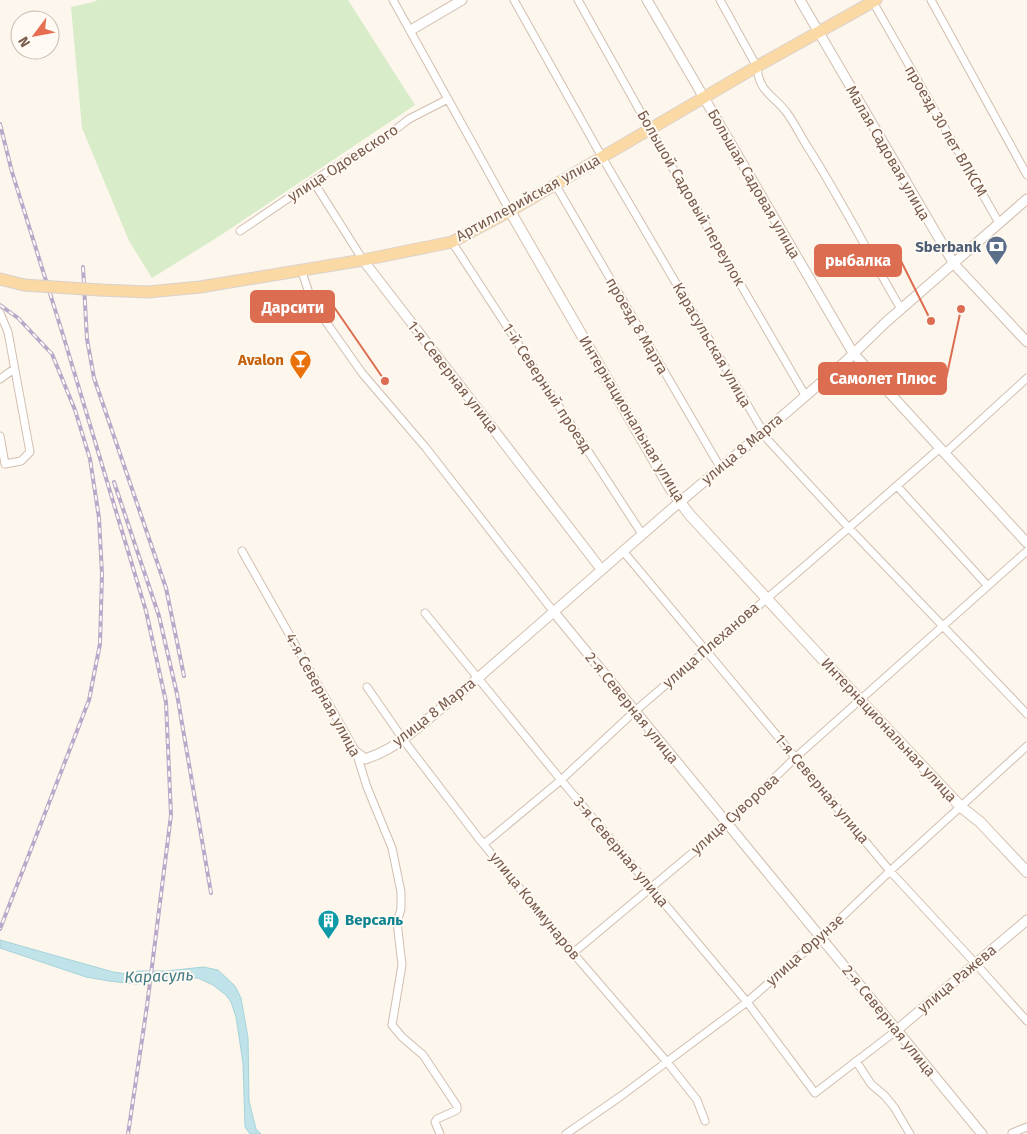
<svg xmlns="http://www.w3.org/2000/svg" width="1027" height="1134" viewBox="0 0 1027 1134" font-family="'Fira Sans',sans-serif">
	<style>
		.green { fill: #d8ecc9 }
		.water { fill: #bfe3e8; stroke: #a5d3da }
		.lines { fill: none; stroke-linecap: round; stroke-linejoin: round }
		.minor-casing { stroke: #d1beb0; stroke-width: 9 }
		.tertiary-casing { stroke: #d1beb0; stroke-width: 11 }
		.secondary-casing { stroke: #d6c0b0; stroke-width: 12 }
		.primary-casing { stroke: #dad1cd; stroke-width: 13 }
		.minor { stroke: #fff; stroke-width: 7 }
		.tertiary { stroke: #fff; stroke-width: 9 }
		.secondary { stroke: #fff; stroke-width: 10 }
		.primary { stroke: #fbd9a5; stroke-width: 11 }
		.rail-casing { stroke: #b9a8c9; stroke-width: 4 }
		.rail { stroke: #fffaf3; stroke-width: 2; stroke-dasharray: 5.5; stroke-linecap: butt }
		.primary-bridge-casing { stroke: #dad1cd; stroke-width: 13; stroke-linecap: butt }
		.primary-bridge { stroke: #fbd9a5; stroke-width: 11 }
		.labels { text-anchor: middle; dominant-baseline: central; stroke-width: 4; stroke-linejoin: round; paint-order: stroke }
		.street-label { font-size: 15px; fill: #7a5c4d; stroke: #fffaf3 }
		.service-label { font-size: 15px; font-weight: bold; fill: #4e5e75; stroke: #fffaf3; text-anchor: end }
		.food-label { font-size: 15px; font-weight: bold; fill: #c56008; stroke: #fffaf3; text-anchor: end }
		.culture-label { font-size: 15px; font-weight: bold; fill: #0d838f; stroke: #fffaf3; text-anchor: start }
		.water-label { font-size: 16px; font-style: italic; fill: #437c86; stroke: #fffaf3 }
		.leader { fill: none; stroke: #dc6d51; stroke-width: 2 }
		.callout-dot { fill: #dc6d51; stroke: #fffaf3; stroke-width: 2 }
		.callout { fill: #dc6d51; stroke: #dc6d51; stroke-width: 2 }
		.callout-label { font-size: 16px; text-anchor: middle; font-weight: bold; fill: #fff }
	</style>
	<rect width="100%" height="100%" fill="#fdf6ec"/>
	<path class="green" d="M97,0H348L415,105L221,235L152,278L129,241L82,128L71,7L93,2Z"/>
	<path class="water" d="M0,940L113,972L127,974L138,971H166L203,967L218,970L235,986L241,998L248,1038L249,1101L256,1129L261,1134H250L245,1127L243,1063L236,1017L231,1002L226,995L213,985L198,978L136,984L109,981L86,977L0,948Z"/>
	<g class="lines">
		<defs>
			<path id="minor" d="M393,0L510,211
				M514,0L602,157L768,440L849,528L1027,714
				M578,0L650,129L805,395
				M720,0L757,67C759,93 774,95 787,113C795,124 800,135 807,146C841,199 869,255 901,309
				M931,0L1027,175
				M873,2L999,223
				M313,181L363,260
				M555,184L720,467
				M240,231L330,170L379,142L409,119L448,99
				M452,242L642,534
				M301,269L312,302L362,373L426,448L553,611
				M0,313L8,332L30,452L21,461L5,464L0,436
				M0,379L14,369
				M945,453L1027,378
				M897,486L987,585
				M242,551L356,752L367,787L392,848L401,892V909L397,922L402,965L392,1025L402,1037L423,1055L457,1106V1110L437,1119L435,1122L440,1134
				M623,551L890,871L976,964L1027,1021
				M425,613L561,780L747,1002L815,1093L897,1030
				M367,687L405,742L480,840L573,953L667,1062L697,1100L705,1121
				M484,844L561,780L635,711L805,566L940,448
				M573,953L727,824L796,757L1027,551
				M856,1061L871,1084L885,1096L894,1107L910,1134
				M1012,1133L1027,1127
				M566,1134L621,1096L747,1002L821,937L890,871L1027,746"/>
			<path id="tertiary" d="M647,0L853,353L1027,543
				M800,0L954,264L1027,342
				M411,30L462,0
				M363,260L601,569
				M553,611L982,1134
				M356,752L365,759C381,754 398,744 411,733L478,678L668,512L787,412L846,361L885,323L1027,199
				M897,1030L1027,920"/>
			<path id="secondary" d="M510,211L670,488L689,514L861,701L961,807L980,822L1027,872"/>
			<path id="primary" d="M0,279L24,285
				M100,290L148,292L200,287L363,260L452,242L510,211L756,67L876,0"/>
		</defs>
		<use href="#minor" class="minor-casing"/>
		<use href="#tertiary" class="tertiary-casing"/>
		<use href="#secondary" class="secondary-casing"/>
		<use href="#primary" class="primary-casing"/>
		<use href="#minor" class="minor"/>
		<use href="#tertiary" class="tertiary"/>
		<use href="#secondary" class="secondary"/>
		<use href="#primary" class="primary"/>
		<defs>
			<path id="rail" d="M0,124L12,172L63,335L146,611L166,702L171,815L147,1006L128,1134
				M83,267L87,339L94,378L166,588L184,676
				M0,305L18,318L52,354L75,410L90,459L99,518L102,574L100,644L89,700L0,929
				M114,482L159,616L177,694L211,893"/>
		</defs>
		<use href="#rail" class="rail-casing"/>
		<use href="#rail" class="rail"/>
		<defs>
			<path id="primary-bridge" d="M24,285L100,290"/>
		</defs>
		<use href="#primary-bridge" class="primary-bridge-casing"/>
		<use href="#primary-bridge" class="primary-bridge"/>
	</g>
	<defs>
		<symbol id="bank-pin" viewBox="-11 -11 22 30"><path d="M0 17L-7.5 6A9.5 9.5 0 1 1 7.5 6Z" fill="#5c6f8a" stroke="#fffaf3"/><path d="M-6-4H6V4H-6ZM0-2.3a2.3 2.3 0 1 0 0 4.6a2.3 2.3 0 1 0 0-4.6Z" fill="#fff"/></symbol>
		<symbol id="bar-pin" viewBox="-11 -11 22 30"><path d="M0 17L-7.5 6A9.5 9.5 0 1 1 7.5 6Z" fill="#e8710a" stroke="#fffaf3"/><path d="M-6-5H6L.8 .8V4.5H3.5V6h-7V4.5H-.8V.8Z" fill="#fff"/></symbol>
		<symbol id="building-pin" viewBox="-11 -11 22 30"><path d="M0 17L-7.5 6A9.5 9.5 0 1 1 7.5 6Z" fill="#0f9aa8" stroke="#fffaf3"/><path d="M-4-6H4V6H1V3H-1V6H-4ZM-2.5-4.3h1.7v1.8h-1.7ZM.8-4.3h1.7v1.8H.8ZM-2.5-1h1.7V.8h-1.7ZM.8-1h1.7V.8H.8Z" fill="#fff"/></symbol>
	</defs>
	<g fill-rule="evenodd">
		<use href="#bank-pin" x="984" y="234" width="25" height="34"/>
		<use href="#bar-pin" x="288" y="348" width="25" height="34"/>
		<use href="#building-pin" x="316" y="908" width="25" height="34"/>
	</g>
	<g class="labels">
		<g class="street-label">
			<text transform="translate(946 131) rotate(60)">проезд 30 лет ВЛКСМ</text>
			<text transform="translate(888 153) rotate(60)">Малая Садовая улица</text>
			<text transform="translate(343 163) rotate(-33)">улица Одоевского</text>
			<text transform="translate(754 184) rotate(60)">Большая Садовая улица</text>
			<text transform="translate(528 198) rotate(-29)">Артиллерийская улица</text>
			<text transform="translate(691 198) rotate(60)">Большой Садовый переулок</text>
			<text transform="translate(637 326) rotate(60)">проезд 8 Марта</text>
			<text transform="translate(712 345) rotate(60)">Карасульская улица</text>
			<text transform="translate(453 377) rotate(52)">1-я Северная улица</text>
			<text transform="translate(547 388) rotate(57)">1-й Северный проезд</text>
			<text transform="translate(632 419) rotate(59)">Интернациональная улица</text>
			<text transform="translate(742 449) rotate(-40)">улица 8 Марта</text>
			<text transform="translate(711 645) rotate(-41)">улица Плеханова</text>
			<text transform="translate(323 695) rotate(61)">4-я Северная улица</text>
			<text transform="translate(632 708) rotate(51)">2-я Северная улица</text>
			<text transform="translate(434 712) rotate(-38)">улица 8 Марта</text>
			<text transform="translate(889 730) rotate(47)">Интернациональная улица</text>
			<text transform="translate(822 789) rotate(50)">1-я Северная улица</text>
			<text transform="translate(735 814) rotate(-42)">улица Суворова</text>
			<text transform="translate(621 852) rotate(50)">3-я Северная улица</text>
			<text transform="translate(535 906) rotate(51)">улица Коммунаров</text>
			<text transform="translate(805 950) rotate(-42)">улица Фрунзе</text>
			<text transform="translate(957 979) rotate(-40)">улица Ражева</text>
			<text transform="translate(889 1021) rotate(51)">2-я Северная улица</text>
		</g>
		<g class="service-label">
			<text x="981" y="247">Sberbank</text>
		</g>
		<g class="food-label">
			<text x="284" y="360">Avalon</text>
		</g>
		<g class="culture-label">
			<text x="345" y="920">Версаль</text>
		</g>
		<g class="water-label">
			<text transform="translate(159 976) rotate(-2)">Карасуль</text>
		</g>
	</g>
	<path class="leader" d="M931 321L901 261M385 381L334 307M961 309L946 379"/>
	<g class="callout-dot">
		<circle cx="931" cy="321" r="5"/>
		<circle cx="385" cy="381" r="5"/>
		<circle cx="961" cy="309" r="5"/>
	</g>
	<g class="callout">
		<rect x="815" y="245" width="86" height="31" rx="5"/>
		<rect x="251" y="291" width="83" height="31" rx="5"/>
		<rect x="819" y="363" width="127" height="31" rx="5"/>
	</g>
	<g class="callout-label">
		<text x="858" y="266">рыбалка</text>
		<text x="293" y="313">Дарсити</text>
		<text x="883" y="384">Самолет Плюс</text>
	</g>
	<g transform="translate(35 35) rotate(238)"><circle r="24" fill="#fffaf3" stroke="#cabbb1"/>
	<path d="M0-4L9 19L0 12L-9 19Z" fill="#e76f51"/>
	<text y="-8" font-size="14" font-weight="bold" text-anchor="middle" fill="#7a5c4d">N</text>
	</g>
</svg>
